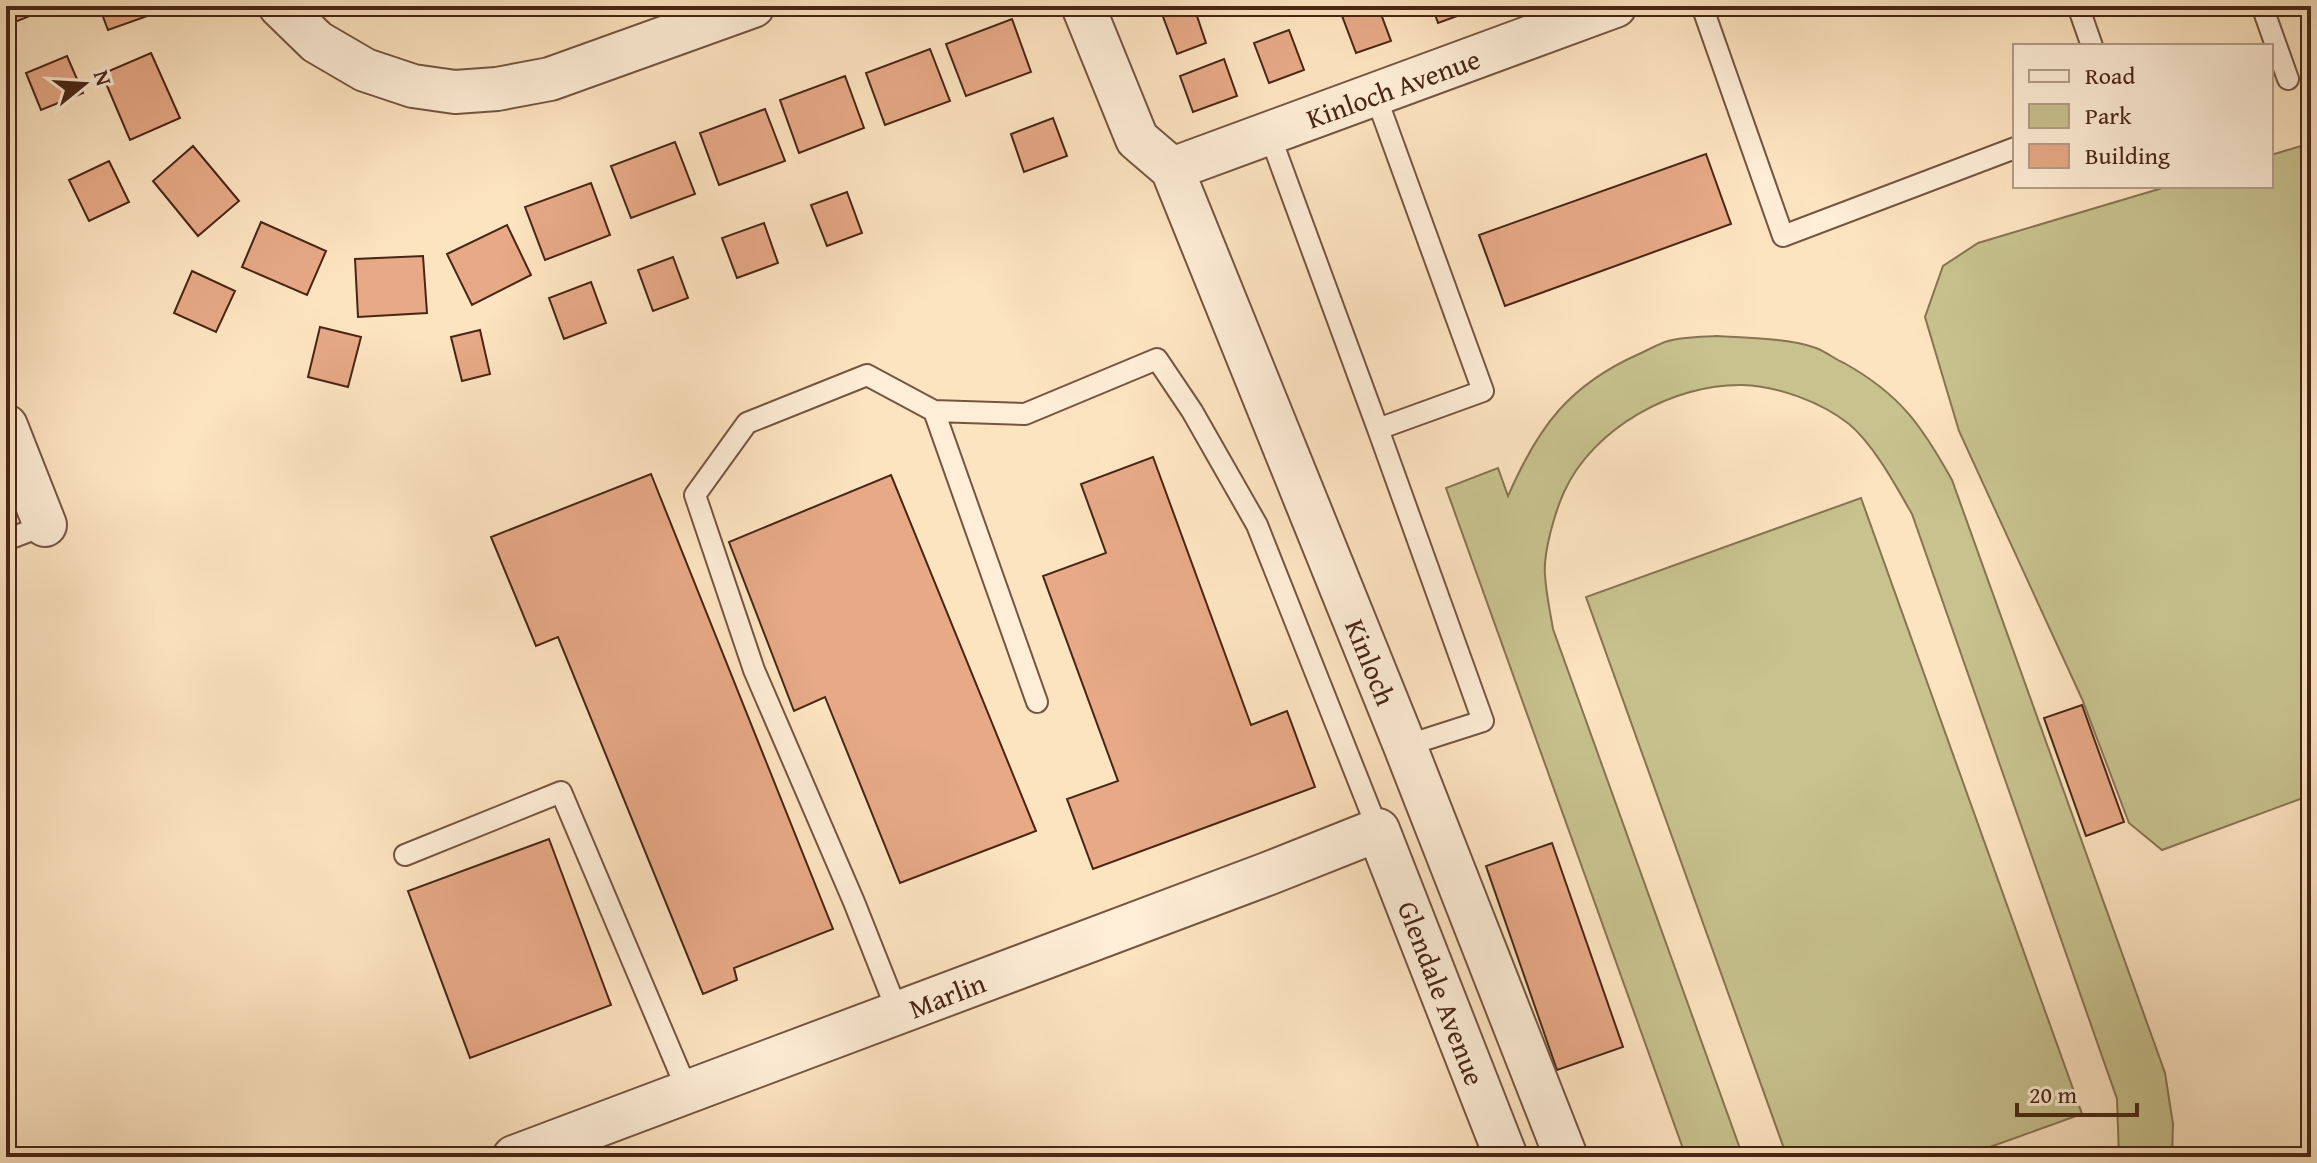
<svg xmlns="http://www.w3.org/2000/svg" width="2317" height="1163" viewBox="0 0 2317 1163" font-family="'Gentium Book Plus',serif">
	<style>
		.green { fill: #c7c28e; stroke: #887452; stroke-width: 2 }
		.building { fill: #e7a986; stroke: #482515; stroke-width: 2 }
		.lines { fill: none; stroke-linecap: round; stroke-linejoin: round }
		.service-casing { stroke: #755540; stroke-width: 24 }
		.minor-casing { stroke: #755540; stroke-width: 46 }
		.service { stroke: #feedd7; stroke-width: 20 }
		.minor { stroke: #feedd7; stroke-width: 42 }
		.labels { text-anchor: middle; dominant-baseline: central; stroke-width: 8; stroke-linejoin: round; paint-order: stroke }
		.street-label { font-size: 28px; fill: #482515; stroke: #feedd7 }
	</style>
	<rect width="100%" height="100%" fill="#fde4c1"/>
	<filter id="stains"><feTurbulence type="fractalNoise" baseFrequency=".0025" numOctaves="4"/><feColorMatrix values="0 0 0 0 .2 0 0 0 0 .09 0 0 0 0 .02 0 0 0 .5 -.17"/></filter>
	<radialGradient id="worn" r=".72"><stop offset=".6" stop-color="#630" stop-opacity="0"/><stop offset="1" stop-color="#630" stop-opacity=".3"/></radialGradient>
	<path class="green" d="M2311,143V795L2162,850L2129,823L2082,699L1959,431L1925,317L1943,266L1978,243L2169,186H2271V155Z
		M1717,336C1747,338 1788,338 1816,348C1826,352 1835,359 1844,363C1900,394 1922,426 1952,480L2165,1073L2173,1124L2172,1157H2119L2117,1099L1912,514C1896,486 1874,445 1849,424C1821,402 1778,386 1742,385C1673,384 1593,428 1564,492C1555,512 1543,553 1545,575C1546,593 1550,611 1553,629L1743,1157H1686L1446,488L1498,468L1508,496C1538,427 1569,385 1639,354C1648,350 1658,344 1668,341C1683,337 1701,337 1717,336Z
		M1861,498L2082,1114L1962,1157H1787L1586,597Z"/>
	<path class="building" d="M6,6H51L52,7L10,24L6,14Z
		M99,6H153L156,13L108,30Z
		M1159,6H1206L1195,10L1206,43L1177,54Z
		M1360,6H1378L1391,41L1356,53L1341,13Z
		M1432,6H1472L1474,10L1438,23Z
		M1012,19L1031,72L966,96L946,44Z
		M1289,30L1304,70L1269,83L1254,43Z
		M930,49L950,101L885,125L866,73Z
		M151,53L180,118L130,140L102,74Z
		M67,56L83,93L41,110L26,73Z
		M1224,59L1237,96L1193,112L1180,76Z
		M845,76L864,128L799,153L780,100Z
		M765,109L785,161L719,185L700,133Z
		M1053,118L1067,156L1024,172L1011,134Z
		M675,142L695,194L631,218L611,166Z
		M193,146L239,201L198,236L153,181Z
		M1706,154L1731,224L1505,306L1479,235Z
		M109,161L129,202L89,221L69,180Z
		M591,183L610,235L545,260L525,207Z
		M847,192L862,233L827,246L811,205Z
		M261,222L326,251L307,295L242,267Z
		M764,223L778,263L737,278L722,238Z
		M507,225L531,275L472,305L447,254Z
		M423,256L427,313L358,317L355,259Z
		M673,257L688,298L653,311L638,270Z
		M192,271L235,291L216,332L174,313Z
		M591,282L606,323L564,339L549,298Z
		M320,327L361,337L348,387L308,377Z
		M480,330L490,374L462,381L451,337Z
		M1153,457L1251,725L1287,711L1315,787L1093,869L1067,799L1118,781L1043,576L1106,553L1081,484Z
		M651,474L833,929L734,968L737,980L703,994L558,637L536,646L491,537Z
		M891,475L1036,831L900,883L825,697L794,711L729,542Z
		M2082,705L2124,822L2086,836L2044,718Z
		M549,839L611,1005L470,1058L408,891Z
		M1552,843L1623,1047L1557,1070L1486,866Z"/>
	<g class="lines">
		<defs>
			<path id="service" d="M1702,6L1783,236L2015,148
				M2078,6L2092,46
				M2262,6L2288,79
				M1269,133L1378,429L1483,391L1375,94
				M934,411L1037,702
				M1378,429L1483,721L1405,746
				M6,540L45,525
				M405,855L561,792L688,1092
				M898,1013L854,902L754,670L695,495L747,423L867,375L934,411L1025,414L1157,359L1192,411L1257,525L1378,830"/>
			<path id="minor" d="M280,6L317,42L365,70L413,86L455,92L497,89L550,79L753,6
				M1083,6L1137,139L1172,169L1405,746L1566,1157
				M1172,169L1615,6
				M6,426L45,525
				M514,1157L1267,874L1378,830L1506,1157"/>
		</defs>
		<use href="#service" class="service-casing"/>
		<use href="#minor" class="minor-casing"/>
		<use href="#service" class="service"/>
		<use href="#minor" class="minor"/>
	</g>
	<g class="labels">
		<g class="street-label">
			<text transform="translate(1393 88) rotate(-20)">Kinloch Avenue</text>
			<text transform="translate(1371 662) rotate(68)">Kinloch</text>
			<text transform="translate(1442 993) rotate(69)">Glendale Avenue</text>
			<text transform="translate(947 995) rotate(-21)">Marlin</text>
		</g>
	</g>
	<rect width="2317" height="1163" fill="none" stroke="#fde4c1" stroke-width="32"/>
	<rect x="8" y="8" width="2301" height="1147" fill="none" stroke="#482515" stroke-width="4"/>
	<rect x="16" y="16" width="2285" height="1131" fill="none" stroke="#482515" stroke-width="2"/>
	<rect x="2013" y="44" width="260" height="144" fill="#feedd7" stroke="#b59d89" stroke-width="2"/>
	<rect x="2029" y="70" width="40" height="12" fill="#feedd7" stroke="#b59d89" stroke-width="2"/>
	<text x="2085" y="84" font-size="24" fill="#482515">Road</text>
	<rect x="2029" y="104" width="40" height="24" fill="#c7c28e" stroke="#b59d89" stroke-width="2"/>
	<text x="2085" y="124" font-size="24" fill="#482515">Park</text>
	<rect x="2029" y="144" width="40" height="24" fill="#e7a986" stroke="#b59d89" stroke-width="2"/>
	<text x="2085" y="164" font-size="24" fill="#482515">Building</text>
	<g transform="translate(84 84) rotate(72)" stroke="#feedd7" stroke-width="6" paint-order="stroke">
	<path d="M0-6L14 30L0 20L-14 30Z" fill="#482515"/>
	<text y="-12" font-size="22" font-weight="bold" text-anchor="middle" fill="#482515">N</text>
	</g>
	<path d="M2017 1103v12h120v-12" fill="none" stroke="#482515" stroke-width="4"/>
	<text x="2029" y="1103" font-size="24" fill="#482515" stroke="#feedd7" stroke-width="6" paint-order="stroke">20 m</text>
	<rect width="100%" height="100%" filter="url(#stains)"/>
	<rect width="100%" height="100%" fill="url(#worn)"/>
</svg>
